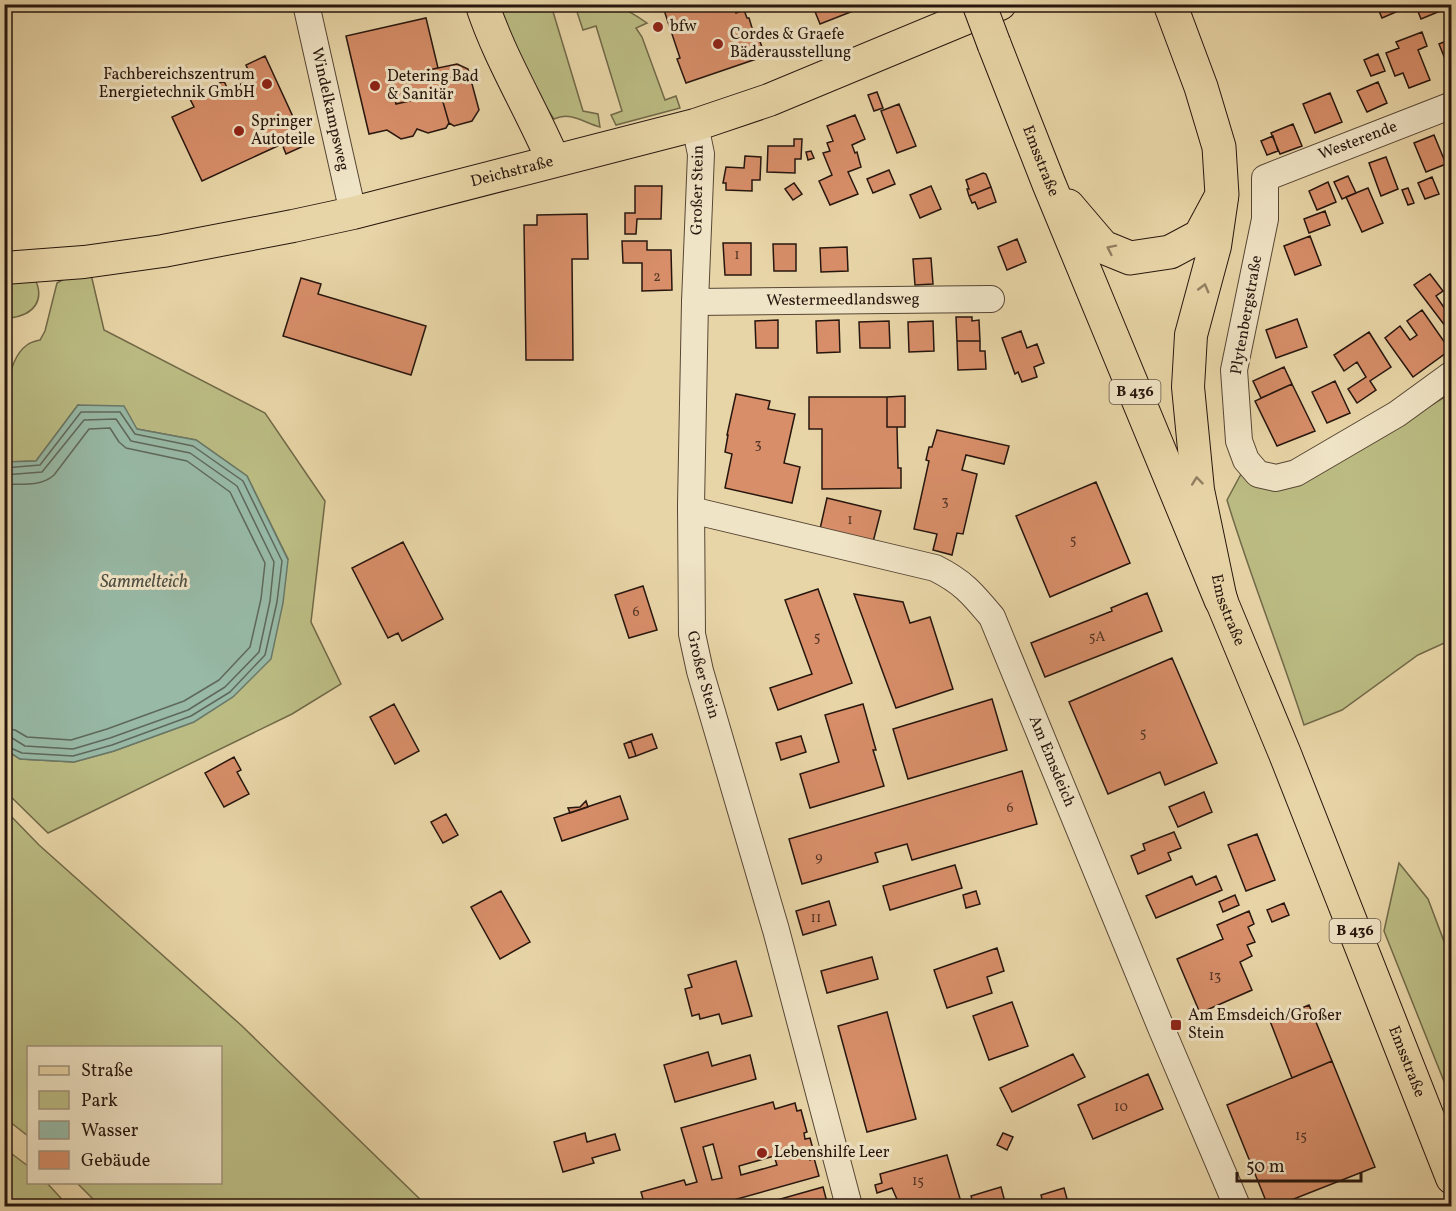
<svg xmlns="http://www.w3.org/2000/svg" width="1456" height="1211" viewBox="0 0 1456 1211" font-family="Vollkorn,serif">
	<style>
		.green { fill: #bbbc83; stroke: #716948; stroke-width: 1.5 }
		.water { fill: #97b9a6; stroke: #6a7869; stroke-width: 1.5 }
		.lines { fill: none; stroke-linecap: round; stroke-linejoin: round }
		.shore { stroke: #5f685a; stroke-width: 1.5 }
		.building { fill: #d78e69; stroke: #27160e; stroke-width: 1.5; fill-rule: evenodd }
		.minor-casing { stroke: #574634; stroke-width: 28 }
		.major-casing { stroke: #27160e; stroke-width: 34 }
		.highway-casing { stroke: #27160e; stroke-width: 35 }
		.minor { stroke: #f0e4c6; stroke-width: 26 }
		.major { stroke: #e8d5a7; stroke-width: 32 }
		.highway { stroke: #e8d5a7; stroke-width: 33 }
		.highway-bridge-casing { stroke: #27160e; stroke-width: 35; stroke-linecap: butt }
		.highway-bridge { stroke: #e8d5a7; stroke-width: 33 }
		.oneway { stroke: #917f62 }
		.poi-dot { fill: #8f2418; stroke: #f0e4c6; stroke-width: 2 }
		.labels { text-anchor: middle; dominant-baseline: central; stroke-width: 6; stroke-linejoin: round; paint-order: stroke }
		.number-label { font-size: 14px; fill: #533425 }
		.shield { fill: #f0e4c6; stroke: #635445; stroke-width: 1.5 }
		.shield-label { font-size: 15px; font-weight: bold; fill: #27160e }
		.poi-label { font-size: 16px; fill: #27160e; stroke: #f0e4c6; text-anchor: start }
		.street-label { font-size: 16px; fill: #27160e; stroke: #f0e4c6 }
		.water-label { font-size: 18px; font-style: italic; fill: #4e4f43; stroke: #f0e4c6 }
	</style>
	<rect width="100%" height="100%" fill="#e8d5a7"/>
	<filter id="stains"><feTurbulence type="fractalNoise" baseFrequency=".00333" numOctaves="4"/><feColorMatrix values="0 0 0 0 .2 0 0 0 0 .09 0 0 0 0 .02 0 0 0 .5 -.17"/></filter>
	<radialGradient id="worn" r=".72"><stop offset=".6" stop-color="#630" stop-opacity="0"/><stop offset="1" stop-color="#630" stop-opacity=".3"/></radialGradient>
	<path class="green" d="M491,5H551L583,111L598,114L600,127C584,123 571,111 554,119L527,80Z
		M582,5C614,4 620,4 647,23L636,28L642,37L665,100L676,96L680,108L616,125L611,115L622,111L596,26L583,30L577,12Z
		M90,270L104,330L265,413L325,501L311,622L341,684L292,714L48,833L5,791L4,749L20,759L74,762L114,751L194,722L288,559L247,476L196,440L137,429L78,405L36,461L5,462C5,432 0,364 27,345C31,342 36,341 40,340L45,331L57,283L76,272Z
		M34,277C46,300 34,315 10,318L5,307V279Z
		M1451,393V640L1418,655L1342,710L1304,725C1280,650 1250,576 1227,500L1241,474L1253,481L1381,436Z
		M5,810L39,845L242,1026L427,1206H100L77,1183L220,1182V1048H28V1136L5,1118Z
		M1399,863L1428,899L1451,960V1099L1384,931Z
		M4,1148L28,1166V1182L47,1183L68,1206H5Z"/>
	<path class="water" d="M78,405L124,406L137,429L196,440L247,476L288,560L283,603L271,659L233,697L194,722L114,751L74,762L20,759L5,749V462L36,461Z"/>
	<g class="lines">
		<path class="shore" d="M4,468L40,465L81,412H120L135,434L193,446L243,481L282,561L277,602L265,655L230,692L191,716L112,745L73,756L22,753L4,745
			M4,475L42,472L84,420L116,419L131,441L190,453L237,486L274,562L270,601L259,652L225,687L188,710L110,738L73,749L25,746L12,738L4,737
			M4,484C21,484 41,487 54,475L89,429L110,428L119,442L126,448L187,461L230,492L265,563L261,599L250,647L219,680L184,701L107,729L71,740L27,737L15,730L4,728"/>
	</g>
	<path class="building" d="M662,4H733L736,13L744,10L747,18H749L753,31L756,30L765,56L686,83L677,59L680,58Z
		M812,4H871L820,24Z
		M1240,4H1255L1243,10Z
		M1376,4H1395L1398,11L1382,18Z
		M1415,4H1443L1445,9L1421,19Z
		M426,18L438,68L390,78L396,104L435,95L443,102L449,123L446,128L428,133L417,129L413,136L401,139L387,130L369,134L346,36Z
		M1452,23V39H1451L1445,26Z
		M1422,32L1427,46L1418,50L1430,80L1409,88L1403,73L1395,76L1386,53L1399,48L1396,42Z
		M1451,39L1452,68L1449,69L1439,44Z
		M1378,54L1385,71L1371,76L1364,60Z
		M265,56L306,145L286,154L282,144L202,181L172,117L194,107L189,97L224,81L228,90L252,79L246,65Z
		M457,64L468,69L479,110L472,121L454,126L449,123L443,102L435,95L396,104L390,78Z
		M1378,82L1387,103L1367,112L1357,91Z
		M877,92L883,108L874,111L868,95Z
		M1330,93L1342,122L1315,133L1303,104Z
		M899,104L916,146L897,153L881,111Z
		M855,115L865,139L852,145L855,153L857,152L861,167L848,172L858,194L830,205L819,181L832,175L823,153L830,151L827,143L833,141L827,126Z
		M1293,124L1302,146L1280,154L1271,133Z
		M1452,129V144L1446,131Z
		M1434,135L1446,164L1426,172L1414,143Z
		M1273,136L1278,151L1267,155L1261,141Z
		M794,139H802L801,159H795V173L767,172L768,146H794Z
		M811,151L814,158L808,160L806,152Z
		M745,156L761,157L760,180H752V191L726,190V183H723L726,167L744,168Z
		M1386,157L1398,189L1381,196L1369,163Z
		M889,170L895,184L873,193L867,179Z
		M983,173L986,174L991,187L969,196L967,189H969L966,180Z
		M1348,176L1356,193L1342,199L1334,182Z
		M1432,177L1439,194L1425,199L1418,183Z
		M1328,182L1336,202L1317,210L1309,191Z
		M794,183L802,194L793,200L785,189Z
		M635,186H662L661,219H637L636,234H625V213H635Z
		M931,186L941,209L920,218L910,195Z
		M991,187L996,202L978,209L975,202L972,203L969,196Z
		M1368,188L1383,223L1362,232L1346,197Z
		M1408,188L1414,203L1408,205L1402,190Z
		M1325,211L1330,225L1309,233L1304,219Z
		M587,214L588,259H572L573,360H526L524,225H537V215Z
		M1310,236L1321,265L1295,275L1284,246Z
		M1017,239L1026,262L1007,270L998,247Z
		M622,241H647V250H671L672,290L642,291V263H623Z
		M723,243H751V275H725Z
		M773,244H796V271H774Z
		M847,247L848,271L821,272L820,248Z
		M931,258L933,284L915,285L913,259Z
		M1430,274L1443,291L1436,296L1445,309L1452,304V335L1414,285Z
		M301,278L321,284L318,294L426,326L411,375L283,336Z
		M1422,310L1450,350L1413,377L1385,338L1400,326L1410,340L1417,335L1407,321Z
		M956,317H972V321L979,320L980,341H957Z
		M1297,319L1307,347L1276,358L1266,330Z
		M778,320V348H756L755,321Z
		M839,320L840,352L817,353L816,321Z
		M889,321L890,348H860L859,322Z
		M933,321L934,351L909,352L908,322Z
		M1021,331L1027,348L1037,344L1044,363L1034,367L1037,377L1022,382L1018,372L1015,374L1002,338Z
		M1369,332L1391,367L1370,381L1376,390L1357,403L1348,389L1366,377L1357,362L1344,371L1334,355Z
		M957,341H980V351H985L986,369L958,370Z
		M1284,367L1292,384L1261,398L1253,381Z
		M1335,381L1350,413L1327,423L1312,392Z
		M1292,384L1315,431L1277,446L1255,401Z
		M736,394L770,401L768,409L795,414L784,463L800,467L792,503L725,488L732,454L725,452L728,435H727Z
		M905,396V427H887V397Z
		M809,397H887V427H897L898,468H901V488L822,489V429H809Z
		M937,430L1009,446L1004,464L966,455L962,470L977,474L963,534L957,533L952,555L933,550L937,534L914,529L929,461L926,460L929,447H932Z
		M1096,482L1130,563L1050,597L1016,516Z
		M827,498L881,511L873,542L820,529Z
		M403,542L443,619L402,641L398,633L388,638L352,568Z
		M643,586L657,630L629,638L615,595Z
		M818,589L852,683L778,710L770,688L812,674L785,600Z
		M1147,593L1162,631L1045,677L1031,643L1112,611L1111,608Z
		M854,594L903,602L910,623L930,617L953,689L896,708Z
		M1172,658L1217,763L1165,785L1160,772L1108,794L1069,702Z
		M992,699L1007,750L908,779L893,729Z
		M394,704L419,751L395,764L370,717Z
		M863,704L876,750H873L884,786L810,808L800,774L839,762L825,715Z
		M652,734L657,748L636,756L631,741Z
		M801,736L806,752L781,760L776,743Z
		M631,741L636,756L629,758L624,744Z
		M234,757L241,770L237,772L249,794L224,807L205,773Z
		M1022,771L1037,824L912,860L907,844L875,853L878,862L802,884L789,839Z
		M1204,792L1212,812L1178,827L1169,807Z
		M620,796L628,819L562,841L554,818Z
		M586,801L588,807L570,813L568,808L580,807Z
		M446,814L458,835L443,843L431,822Z
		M1174,832L1181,848L1168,853L1171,860L1138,874L1131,856L1145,850L1143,844Z
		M1257,834L1275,880L1246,891L1228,845Z
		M955,865L962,888L890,910L883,886Z
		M1192,876L1196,885L1216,876L1222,890L1156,918L1146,896Z
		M501,891L530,942L500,959L471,907Z
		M976,891L980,904L966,908L963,895Z
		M1235,895L1239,905L1223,912L1219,902Z
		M829,901L836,925L803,935L796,911Z
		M1284,903L1289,915L1272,922L1267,910Z
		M1249,911L1254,924L1248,927L1255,942L1247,945L1252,956L1240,962L1252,990L1200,1013L1177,959L1223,939L1217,925Z
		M997,948L1004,971L987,977L992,993L947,1008L934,970Z
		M872,957L878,979L827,993L821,971Z
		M736,961L752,1016L722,1024L719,1014L700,1019L699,1014L692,1016L685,989L692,987L688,975Z
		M1012,1002L1028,1046L989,1060L973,1016Z
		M1309,1005L1332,1061L1292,1078L1270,1021Z
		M887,1012L916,1119L867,1132L838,1026Z
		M708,1052L712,1066L750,1055L756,1079L675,1102L664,1065Z
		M1073,1054L1085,1077L1012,1112L1000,1088Z
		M1332,1061L1375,1167L1276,1206H1268L1227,1105Z
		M1148,1074L1163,1109L1093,1139L1078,1105Z
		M773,1102L775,1109L795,1103L797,1111L801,1110L807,1132L804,1133L805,1139L810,1138L813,1149L807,1151L810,1160L814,1158L819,1176L712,1206L711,1203L698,1206H645L641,1192L684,1180L686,1185L697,1182L681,1128ZM713,1144L722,1178L712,1180L703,1147ZM774,1156L777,1165L741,1175L739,1166Z
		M585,1133L587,1142L615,1134L620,1150L592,1158L594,1163L563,1172L554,1142Z
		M1003,1133L1013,1137L1007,1150L997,1145Z
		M947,1155L961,1202L945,1206H900L892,1188L877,1193L875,1185L882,1183L880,1174Z
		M823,1187L828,1206H756Z
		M1001,1187L1006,1206H974L971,1196Z
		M1064,1188L1069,1206H1032L1043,1203L1041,1195Z
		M1442,1201L1444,1206H1427Z"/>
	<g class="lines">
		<defs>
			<g id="minor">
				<path id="s1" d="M306,4L353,213"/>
				<path d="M1452,105L1265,178V219L1234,370L1239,441L1246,460L1258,474L1276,478L1296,473L1397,414L1452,374"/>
				<path id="s2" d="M695,125L701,154L695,302L691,505L692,634L700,671L776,930L849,1206"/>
				<path id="s3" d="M695,302L991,299"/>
				<path id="s4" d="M691,510L935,568C963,582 972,593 992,617L1162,1030L1237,1206"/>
			</g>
			<g id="major">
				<path id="s5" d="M1222,198L1215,246L1191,335L1188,387L1198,490L1221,600L1285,754L1452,1178"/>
				<path id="s6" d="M4,268L84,262L163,251L293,226L353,213L695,125L769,100L1000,4"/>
			</g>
			<g id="highway">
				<path d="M482,4C500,59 531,108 553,160"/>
				<path id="s7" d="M994,44L1049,184L1221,600"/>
				<path d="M1068,206L1103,247L1130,258L1170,252L1200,236L1222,195L1219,147L1201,87L1170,4"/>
			</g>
		</defs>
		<use href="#minor" class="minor-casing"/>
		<use href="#major" class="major-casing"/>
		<use href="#highway" class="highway-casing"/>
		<use href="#minor" class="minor"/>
		<use href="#major" class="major"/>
		<use href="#highway" class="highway"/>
		<defs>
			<path id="highway-bridge" d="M979,4L994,44"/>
		</defs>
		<use href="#highway-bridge" class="highway-bridge-casing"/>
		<use href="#highway-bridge" class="highway-bridge"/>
	</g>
	<defs><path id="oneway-chevron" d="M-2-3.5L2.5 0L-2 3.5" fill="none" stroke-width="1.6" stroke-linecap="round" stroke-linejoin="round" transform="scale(1.5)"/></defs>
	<g class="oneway">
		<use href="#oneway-chevron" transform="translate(1111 249) rotate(-154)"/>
		<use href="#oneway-chevron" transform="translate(1204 288) rotate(-75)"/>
		<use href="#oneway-chevron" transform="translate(1197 481) rotate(-96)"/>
	</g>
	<g class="poi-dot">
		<circle cx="658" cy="27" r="6"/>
		<circle cx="718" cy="44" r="6"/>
		<circle cx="267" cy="84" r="6"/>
		<circle cx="375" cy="86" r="6"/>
		<circle cx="239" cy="131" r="6"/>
		<rect x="1170" y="1019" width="12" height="12" rx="3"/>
		<circle cx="762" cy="1153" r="6"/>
	</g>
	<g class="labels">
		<g class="number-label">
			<text x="737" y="255">1</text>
			<text x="657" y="277">2</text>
			<text x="758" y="444">3</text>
			<text x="945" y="501">3</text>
			<text x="850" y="520">1</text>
			<text x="1073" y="540">5</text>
			<text x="636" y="612">6</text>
			<text x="817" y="637">5</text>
			<text x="1097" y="637">5A</text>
			<text x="1143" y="733">5</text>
			<text x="1010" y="808">6</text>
			<text x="819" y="857">9</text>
			<text x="816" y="918">11</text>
			<text x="1215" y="976">13</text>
			<text x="1121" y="1107">10</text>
			<text x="1301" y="1136">15</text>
			<text x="918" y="1181">15</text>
		</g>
		<g class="shield">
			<rect x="1109.5" y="380" width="51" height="24" rx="4.5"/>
			<rect x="1329.5" y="919" width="51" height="24" rx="4.5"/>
		</g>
		<g class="shield-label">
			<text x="1135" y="392">B 436</text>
			<text x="1355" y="931">B 436</text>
		</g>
		<g class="poi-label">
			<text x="670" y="27">bfw</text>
			<text x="730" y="35">Cordes &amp; Graefe<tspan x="730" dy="18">Bäderausstellung</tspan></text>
			<text x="255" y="75" text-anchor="end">Fachbereichszentrum<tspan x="255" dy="18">Energietechnik GmbH</tspan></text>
			<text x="387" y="77">Detering Bad<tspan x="387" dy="18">&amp; Sanitär</tspan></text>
			<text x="251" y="122">Springer<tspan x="251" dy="18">Autoteile</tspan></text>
			<text x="1188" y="1016">Am Emsdeich/Großer<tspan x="1188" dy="18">Stein</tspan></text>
			<text x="774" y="1153">Lebenshilfe Leer</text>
		</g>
		<g class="street-label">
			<text stroke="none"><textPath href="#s1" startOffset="108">Windelkampsweg</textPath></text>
			<text transform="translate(1358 141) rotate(-21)">Westerende</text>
			<text stroke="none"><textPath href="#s7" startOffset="126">Emsstraße</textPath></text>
			<text stroke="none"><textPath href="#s6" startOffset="518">Deichstraße</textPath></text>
			<text transform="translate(698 190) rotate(-89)">Großer Stein</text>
			<text stroke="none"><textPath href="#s3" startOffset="148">Westermeedlandsweg</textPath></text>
			<text transform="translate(1247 315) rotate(-80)">Plytenbergstraße</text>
			<text stroke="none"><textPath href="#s5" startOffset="420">Emsstraße</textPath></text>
			<text stroke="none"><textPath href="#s2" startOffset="552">Großer Stein</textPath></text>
			<text stroke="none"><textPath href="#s4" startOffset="483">Am Emsdeich</textPath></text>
			<text stroke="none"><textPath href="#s5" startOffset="906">Emsstraße</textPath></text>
		</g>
		<g class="water-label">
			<text x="144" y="582">Sammelteich</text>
		</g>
	</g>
	<rect width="1456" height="1211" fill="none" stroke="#e8d5a7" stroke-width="24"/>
	<rect x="6" y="6" width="1444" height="1199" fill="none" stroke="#27160e" stroke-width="3"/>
	<rect x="12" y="12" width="1432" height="1187" fill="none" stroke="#27160e" stroke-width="1.5"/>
	<rect x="27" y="1046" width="195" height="138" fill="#f0e4c6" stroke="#a0927c" stroke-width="1.5"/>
	<rect x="39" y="1066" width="30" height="9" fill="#e8d5a7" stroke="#a0927c" stroke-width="1.5"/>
	<text x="81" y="1076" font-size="18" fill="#27160e">Straße</text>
	<rect x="39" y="1091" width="30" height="18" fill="#bbbc83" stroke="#a0927c" stroke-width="1.5"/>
	<text x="81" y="1106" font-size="18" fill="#27160e">Park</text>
	<rect x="39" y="1121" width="30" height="18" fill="#97b9a6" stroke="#a0927c" stroke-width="1.5"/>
	<text x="81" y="1136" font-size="18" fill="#27160e">Wasser</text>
	<rect x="39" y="1151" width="30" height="18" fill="#d78e69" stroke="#a0927c" stroke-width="1.5"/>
	<text x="81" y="1166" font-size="18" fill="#27160e">Gebäude</text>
	<path d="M1237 1172v9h124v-9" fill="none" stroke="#27160e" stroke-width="3"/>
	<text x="1246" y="1172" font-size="18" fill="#27160e" stroke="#f0e4c6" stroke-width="4.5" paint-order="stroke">50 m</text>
	<rect width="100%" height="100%" filter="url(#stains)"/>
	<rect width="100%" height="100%" fill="url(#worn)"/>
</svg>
